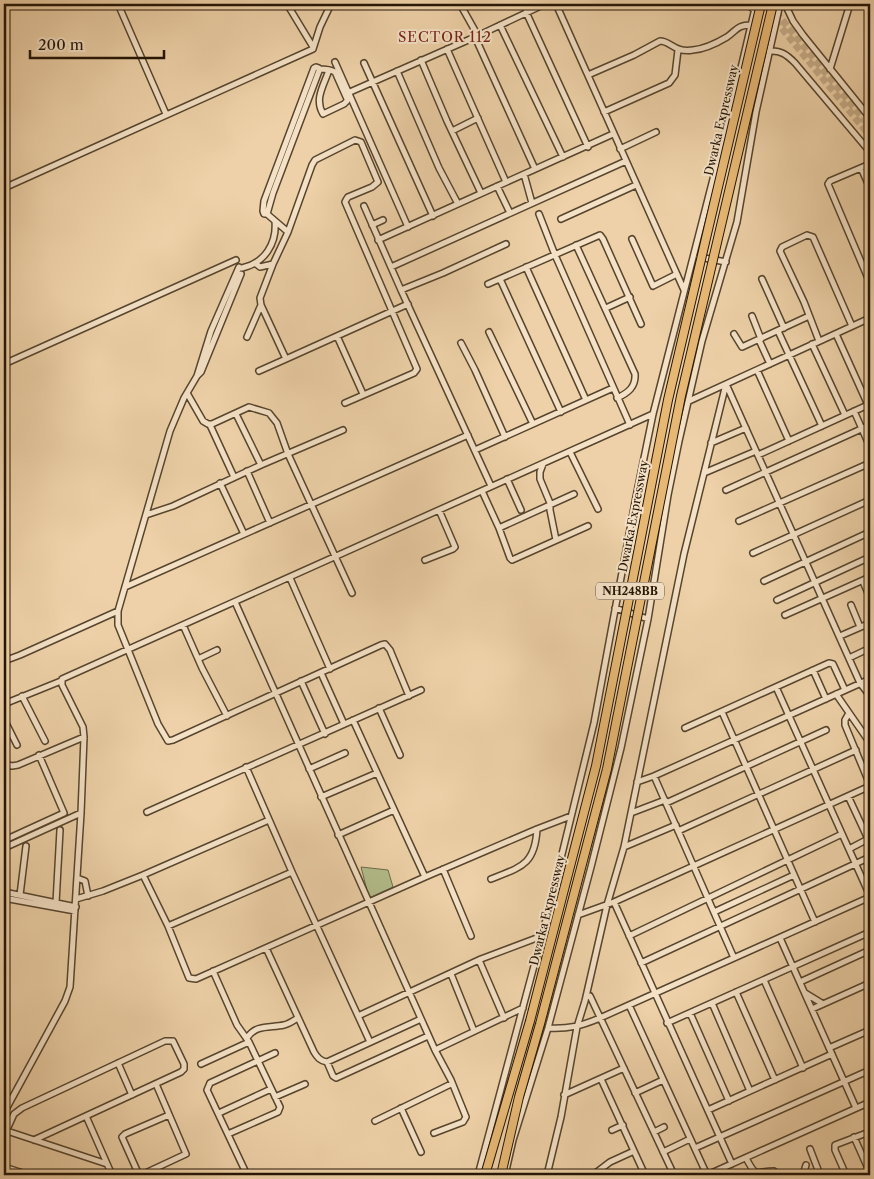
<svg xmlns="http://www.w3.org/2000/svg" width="874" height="1179" viewBox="0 0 874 1179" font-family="'Libre Caslon Text',serif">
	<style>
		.green { fill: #b3bd8c; stroke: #6c6a49 }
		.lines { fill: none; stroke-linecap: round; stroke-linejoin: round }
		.major-tunnel { stroke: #c6ac88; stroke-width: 7; stroke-dasharray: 7 3.5; stroke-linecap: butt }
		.minor-casing { stroke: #56452e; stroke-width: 8 }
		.minor { stroke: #f4e1c6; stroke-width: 5 }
		.highway-bridge-casing { stroke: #241606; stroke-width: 10; stroke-linecap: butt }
		.highway-bridge { stroke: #e7b874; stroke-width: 8 }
		.labels { text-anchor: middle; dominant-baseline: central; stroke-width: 4; stroke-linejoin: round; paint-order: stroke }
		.shield { fill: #f4e1c6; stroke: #625340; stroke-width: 1 }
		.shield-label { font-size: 11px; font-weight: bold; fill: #241606 }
		.street-label { font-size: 12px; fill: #241606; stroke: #f4e1c6 }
		.neighbourhood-label { font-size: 14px; letter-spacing: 1px; fill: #7a1f14; stroke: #f4e1c6 }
	</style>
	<rect width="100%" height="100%" fill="#eed1a8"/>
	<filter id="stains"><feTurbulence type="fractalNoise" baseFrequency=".004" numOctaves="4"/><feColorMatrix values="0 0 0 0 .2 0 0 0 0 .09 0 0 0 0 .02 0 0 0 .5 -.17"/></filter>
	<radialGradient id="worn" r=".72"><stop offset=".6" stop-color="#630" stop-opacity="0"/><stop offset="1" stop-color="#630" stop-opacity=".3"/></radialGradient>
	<path class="green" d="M361,867L388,870L393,887L369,898Z"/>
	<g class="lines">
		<path class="major-tunnel" d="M762,4L870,136
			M769,4L870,127"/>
		<defs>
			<path id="minor" d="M118,4L166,114
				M287,4L313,47
				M460,4L478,36
				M556,4L684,290
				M748,4L754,10
				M785,4L793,21L803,35L870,118
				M526,12L588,147
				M500,25L563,157
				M475,37L535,169
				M447,49L506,182
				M769,51C781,50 787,55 795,63L870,152
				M421,60L447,121L481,193
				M335,62L408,227
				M364,63L433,216
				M316,67L319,68V71L273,193L267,214H264L263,211L264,201L314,68Z
				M319,69C325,69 330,69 335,72L347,99V101L344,104L323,114C314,99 324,85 329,70
				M830,69L850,4
				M397,71L439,168L458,204
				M588,75L634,55L660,41C671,41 674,53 693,50C704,49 717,43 727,37C737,30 737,25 751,25
				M350,92L475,37L545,4
				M604,112L669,83L675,75L678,50
				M452,131L478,118
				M620,149L656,132
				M870,164L830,181L828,184L870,283
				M861,168L870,188
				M524,174L532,203
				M497,186L510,213
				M4,188L313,49L320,27L331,4
				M364,206L401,290L443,273L506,244
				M267,214L288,232
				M539,214L555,255L630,425
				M561,219L636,185
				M372,225L383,220
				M632,239L653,286L677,274
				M378,240L613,134
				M576,245L635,374C636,387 628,393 617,398
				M699,257L726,262
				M255,263L260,267L273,264L288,232L312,165L315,160L355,140L361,142L378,182L372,187L348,197L346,200L345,202L417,369L414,373L345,403
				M273,264L260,298L261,305L286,359L408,304
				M391,267L626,161
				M526,267L586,400
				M242,268C265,263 277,243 275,221
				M241,274L201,372L197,376L184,398L170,431L118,611V625L158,724L168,741L173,740L381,645L385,644L390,650L409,696
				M500,279L561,412
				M762,279L784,328
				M488,284L600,235L603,239L641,324
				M401,290L491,486
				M606,308L630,297
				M752,316L761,339
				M778,331L822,426
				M489,332L533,424
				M734,334L742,347L809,316
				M836,334L868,405
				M337,336L363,394
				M247,337L261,305
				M759,340L770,364
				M819,341L804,302L780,251L782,247L807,235L813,237L852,326
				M461,343L475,370L505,437
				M812,344L845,415
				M4,364L236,260
				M757,370L789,441
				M259,371L286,359
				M197,376L211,331L239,267
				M726,384L860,683L870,696
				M187,393L203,421L208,424H212L249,407L269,413L277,423L288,454L352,593
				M689,401L870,318
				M854,411L870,447
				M236,414L261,465
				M210,425L234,477
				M711,443L746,428
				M475,450L613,388
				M570,452L598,509
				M758,455L870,404
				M543,464L540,472V479L550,503V510L556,540
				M247,471L270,523
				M704,473L756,451
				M507,479L521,510
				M220,483L244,534
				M726,490L870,425
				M482,491L499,528L510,558L512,560L588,526
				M146,515L173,506L261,465L343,430
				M739,521L870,463
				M499,528L574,494
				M753,553L870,500
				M425,560L453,549L455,547L439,510
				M290,578L330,669
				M764,581L870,532
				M864,584L870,598
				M125,587L468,435
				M777,600L870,557
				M235,602L435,1050L451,1080L466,1117L463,1122L434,1133
				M851,605L860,627
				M615,608L648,619
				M785,615L870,577
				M183,625L202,668L227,716
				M840,636L870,623
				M849,658L870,648
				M198,659L217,650
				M4,661L20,655L118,611
				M813,670L826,699
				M321,673L344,724
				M301,681L325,734
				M776,687L870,896
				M836,694L870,743
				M22,696L45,741
				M4,704L61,681
				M379,708L400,755
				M722,712L815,922
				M849,713L845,720V725L870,785
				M4,719L17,745
				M353,720L425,877L537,829L571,816
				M685,728L829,663L833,664L845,690
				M4,764L12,766L18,765L84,737
				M246,767L292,872L370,1042
				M309,769L345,753
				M654,776L734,958
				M637,782L654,776L870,679
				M848,796L868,839L849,849
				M321,797L377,773
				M666,803L826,730
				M147,812L421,690
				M631,813L665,800
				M269,820L143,875L168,926L189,978L196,979L425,877
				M678,831L856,750
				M338,835L394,810
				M5,840L64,813L39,755
				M624,847L676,825
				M4,848L81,813
				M443,869L471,936
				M77,878L85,881L88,896
				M491,879C521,867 535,865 537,829
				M4,892L76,907
				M20,895L26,846
				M4,898L75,911
				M76,899L103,891L143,875
				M614,902L732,1164
				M56,903L60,830
				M714,912L794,875
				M578,915L614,902L870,786
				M168,926L292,872
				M629,936L842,834
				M780,938L856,1108
				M266,948L314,1052C317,1057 320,1061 327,1062L421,1019
				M479,960L504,1018
				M641,963L870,857
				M213,971L237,1025L249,1042L280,1107L278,1112L228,1134
				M451,974L474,1031
				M764,980L803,1068
				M800,982L870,950
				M736,992L775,1080
				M805,993L823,1004
				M590,996L674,1175
				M712,1003L750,1091
				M629,1005L707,1175
				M812,1009L870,983
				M690,1013L729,1101
				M358,1016L481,959L542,936
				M667,1023L870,932
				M548,1028C569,1029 581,1026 600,1018L870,897
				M247,1038C256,1024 270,1028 284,1025C289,1024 294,1020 298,1018
				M829,1048L870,1030
				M435,1050L523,1008
				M327,1062L333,1076L336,1078L428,1036
				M118,1063L132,1095
				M201,1064L249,1042
				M601,1079L645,1175
				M635,1093L663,1080
				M564,1095L624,1068
				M275,1097L305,1084
				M401,1108L421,1152
				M708,1110L832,1054
				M4,1113L65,1001L70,987L81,813L84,737L83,727L62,685V679L653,414
				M219,1113L271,1089
				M86,1116L112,1175
				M375,1121L451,1084
				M4,1130L107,1164
				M612,1130L623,1125
				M654,1132L664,1127
				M4,1136L14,1114L22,1108L165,1041H173L184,1064V1069L181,1072L34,1140
				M854,1137L870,1173
				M695,1148L870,1070
				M810,1149L820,1175
				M663,1152L690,1139
				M746,1158C757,1179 755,1171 774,1171L778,1175
				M4,1167L29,1175
				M139,1175L122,1137L125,1134L169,1115
				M141,1175L186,1154L156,1084
				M247,1175L207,1090L210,1083L275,1053
				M478,1175L542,936L594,723L636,497L653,414L736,89L756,4
				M505,1175L513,1140L548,1028L591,867L621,748L648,619L668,495L679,441L702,341L737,222L756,112L780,4
				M547,1175L561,1117L577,1027L585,1001L607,905L624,847L684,554L726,384
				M593,1175L610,1162L634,1151
				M707,1175L870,1102
				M803,1175L806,1165
				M846,1175L835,1150V1145L864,1134"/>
		</defs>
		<use href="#minor" class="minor-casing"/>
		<use href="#minor" class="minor"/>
		<defs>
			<path id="highway-bridge" d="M485,1175L530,1021L596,766L668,400L761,4
				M501,1175L519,1097L540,1024L607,769L681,396L773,4"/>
		</defs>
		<use href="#highway-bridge" class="highway-bridge-casing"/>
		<use href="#highway-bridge" class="highway-bridge"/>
	</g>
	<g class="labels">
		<rect class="shield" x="596" y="582.5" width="68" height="17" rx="4"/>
		<g class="shield-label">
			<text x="630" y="591">NH248BB</text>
		</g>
		<g class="street-label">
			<text transform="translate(721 120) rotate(-77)">Dwarka Expressway</text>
			<text transform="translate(633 516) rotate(-79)">Dwarka Expressway</text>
			<text transform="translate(547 910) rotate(-76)">Dwarka Expressway</text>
		</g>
		<g class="neighbourhood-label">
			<text x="445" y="37">SECTOR 112</text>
		</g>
	</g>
	<rect width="874" height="1179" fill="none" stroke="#eed1a8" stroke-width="20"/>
	<rect x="5" y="5" width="864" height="1169" fill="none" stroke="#241606" stroke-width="2.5"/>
	<rect x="10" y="10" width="854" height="1159" fill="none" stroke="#241606"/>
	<path d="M30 50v8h134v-8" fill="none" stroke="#241606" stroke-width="2.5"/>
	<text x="38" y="50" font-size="15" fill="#241606" stroke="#f4e1c6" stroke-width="4" paint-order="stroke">200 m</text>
	<rect width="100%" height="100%" filter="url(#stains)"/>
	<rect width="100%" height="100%" fill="url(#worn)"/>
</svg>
